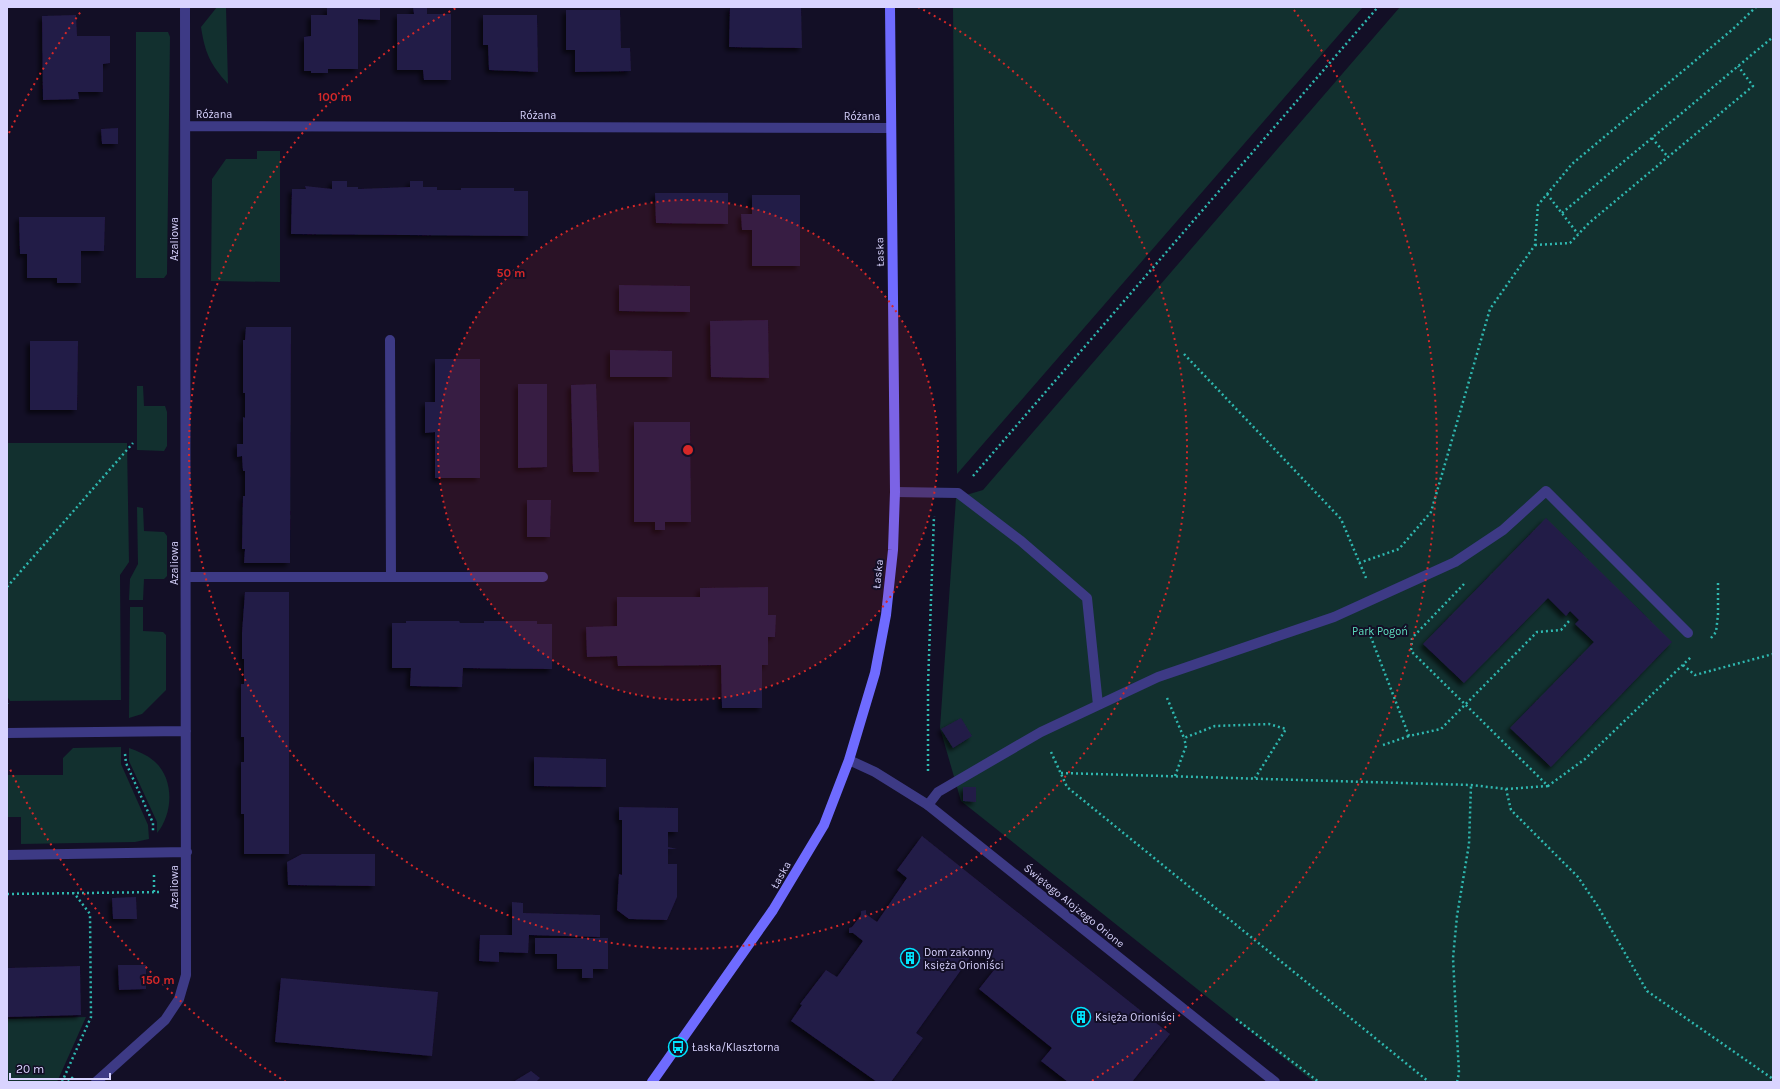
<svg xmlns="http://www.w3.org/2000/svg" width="1780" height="1089" viewBox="0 0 1780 1089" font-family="Karla,sans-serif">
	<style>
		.green { fill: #12302f }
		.building { fill: #241b47; filter: url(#shadow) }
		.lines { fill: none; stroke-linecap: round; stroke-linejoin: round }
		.path { stroke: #2fb8b0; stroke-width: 2.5; stroke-dasharray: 2 3; stroke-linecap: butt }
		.lane { stroke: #3d3a85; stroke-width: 10 }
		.street { stroke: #3d3a85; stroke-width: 10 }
		.secondary { stroke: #6f6bff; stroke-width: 10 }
		.ring { fill: none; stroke: #d62828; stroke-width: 2; stroke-dasharray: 2 4 }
		.labels { text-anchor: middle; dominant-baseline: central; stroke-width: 4; stroke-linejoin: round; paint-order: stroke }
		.street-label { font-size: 11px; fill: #d9d4ff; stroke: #130f26 }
		.park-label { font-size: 11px; fill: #5fe0c0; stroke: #130f26 }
		.poi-label { font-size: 11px; fill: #d9d4ff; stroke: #130f26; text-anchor: start }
		.centre { fill: #d62828; stroke: #130f26; stroke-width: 2 }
		.ring-label { font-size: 12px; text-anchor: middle; font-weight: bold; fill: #d62828; stroke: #130f26; stroke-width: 4; stroke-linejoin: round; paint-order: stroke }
	</style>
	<defs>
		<filter id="shadow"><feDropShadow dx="-3.5" dy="3.5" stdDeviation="2" flood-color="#0009"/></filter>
	</defs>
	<rect width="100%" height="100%" fill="#130f26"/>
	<path class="green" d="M217,7H226L228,84C210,64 205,53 201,27Z
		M953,7H1363L957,474Z
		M1400,7H1773V1082H1314L961,801L940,728L956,498L983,490Z
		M136,32H168L170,37L167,274L164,278H136Z
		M257,151H280V282L211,281L212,179L226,159H257Z
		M137,386H143L144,406H165L167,412V446L164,451L137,450Z
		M7,443H127L129,562L120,575L121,700L10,701L7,696Z
		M137,507L143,508L144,531L164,532L167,536V576L164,579H144L143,600H129L130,579L138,564Z
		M130,607H143V631L163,632L166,635V690L142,714L129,718Z
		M121,747V764L148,825L149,839L135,842L21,844V817H7V775H63V758L73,748Z
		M129,748C138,751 147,755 154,761C175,779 173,814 157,833V822L129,761Z
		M86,1017L57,1082H7V1019Z"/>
	<path class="building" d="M351,7H380V20L358,19V69H328V73H311V71H304V37L311,36V15H327V8H351Z
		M413,7H427V14H451V80H424L423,70H397V14H414Z
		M730,7H801L802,48L729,47Z
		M566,10H620L621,48H630L631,71L575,72V50H566Z
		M76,15L77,36H110V63L103,64V92H78L79,99L43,100L42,16Z
		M483,15H537L538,72L489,70L488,45H483Z
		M118,128V144H102L101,129Z
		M332,181H347V187H358V189L410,187V181H423V187H437V190H461V188H514V191H528V236L291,234L292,189H306L305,186L332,189Z
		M655,193H728V224L656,223Z
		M752,195H800V266H752V230H742L741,214H752Z
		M19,217H105L104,251H81V283H57V278H27V254H20Z
		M619,285L690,286V312L619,311Z
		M768,320L769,378L711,377L710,321Z
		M246,327H291L290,563H244L245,549H242L243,496H245V471H243L242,456L237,457V444H243V417L245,418V393H243V340H245Z
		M30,341H78L77,410H30Z
		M610,350L672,351V377H610Z
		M435,359H480V478H435V432L425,433V402H435Z
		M518,384H547V467L518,468Z
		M596,384L599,472H573L571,385Z
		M634,422H690L691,522H665V530H655V522H634Z
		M527,500H551L550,537H527Z
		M1546,518L1672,642L1551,767L1510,728L1594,642L1575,624L1579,620L1570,611L1566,616L1548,598L1464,683L1423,644Z
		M768,587V615H776L775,637H768V665H762V708H722L721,665L618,666L617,656L587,657L586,627L617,626V597H700V588Z
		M245,592H289V854H244V814H241V762H244V737H241V684H244V659H242V633Z
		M406,621H459L460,623H484V621H537V624H552V669L463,668L462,687L410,686L411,668H392V623H406Z
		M961,718L972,736L953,748L941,729Z
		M534,757L606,759V787L534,786Z
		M963,787H976V802L963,801Z
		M619,807L678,808V832H668V847L677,849H668V864H677V897L667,920L629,919L617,910L619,874L622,875V820H619Z
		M922,836L1170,1034L1132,1082H1068L1041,1061L1052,1048L979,989L998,965L976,949L916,1033L923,1038L891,1082H877L791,1021L802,1005L800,1004L826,970L837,977L863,941L853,933H849V928L852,927L861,915V911L866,910V914L877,922L907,878L897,870Z
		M302,854H375V886L288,885L287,862Z
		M136,897L137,919H113L112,898Z
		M512,902L523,903V913L600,915V937L529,935L528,953L499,952V962L479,961L480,935H512Z
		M535,938H608V969H593V978H582V969H557V954H535Z
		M118,965H146V989L119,990Z
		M80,966L81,1015L7,1017V968Z
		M281,978L438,992L432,1056L275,1042Z
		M531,1071L540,1078L536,1082H513Z"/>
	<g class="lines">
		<path class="path" d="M1652,138L1668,157
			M1547,194L1578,234
			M1562,213L1773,37
			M1535,245L1570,243L1589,223L1753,86L1738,66
			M1184,354L1341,519L1366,578
			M973,476L1378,7
			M1359,563L1399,549L1431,512L1490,309L1535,245L1538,205L1572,164L1733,29L1756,7
			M1464,584L1412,638L1411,651L1548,786L1585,759L1692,656
			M7,587L133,443
			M1367,627L1409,736L1441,729L1537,632L1561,630L1570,620
			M1711,638L1716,632L1718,615V583
			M1683,665L1695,675L1773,654
			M1167,698L1184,738L1215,726L1269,724L1286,729L1255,778
			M7,703V704
			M1383,745L1409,736
			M1051,752L1067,787L1429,1082
			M125,754L126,763L153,823V831
			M928,771V684L934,516
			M1061,773L1471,785L1506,789L1511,810L1578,877L1597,905L1647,991L1773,1079
			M1175,776L1186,746L1184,738
			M1506,789L1548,786
			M154,875V892
			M7,894L162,892
			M1236,1019L1319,1082
			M62,1082L91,1017L90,914L74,893
			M68,1082L73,1077
			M1457,1082L1459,1073L1453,958L1457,916L1469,844L1471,785"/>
		<path class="lane" d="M390,340L391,577
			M895,492L958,493L1021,541L1087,598L1098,705
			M186,577H543
			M928,805L938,792L1041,732L1158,677L1334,617L1455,562L1503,530L1546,491L1688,633"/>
		<path class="street" d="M186,126L891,128
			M7,733L186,731
			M849,760L875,772L928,805L1275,1082
			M7,855L187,852
			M96,1082L165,1020L179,999L186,975L185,7"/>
		<path class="secondary" d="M652,1082L773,910L824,825L849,760L875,673L886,615L893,550L895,492L890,7"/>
	</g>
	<circle cx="688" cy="450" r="250" fill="#d62828" fill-opacity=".12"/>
	<g class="ring">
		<circle cx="688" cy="450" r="250"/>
		<path d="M918 7A499 499 0 1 1 458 7"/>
		<path d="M286 1082A749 749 0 0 1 9 767M9 133A749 749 0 0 1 82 10M1294 10A749 749 0 0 1 1090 1082"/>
	</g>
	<defs>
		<symbol id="building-ring" viewBox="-11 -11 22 22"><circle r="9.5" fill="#130f26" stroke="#00e5ff" stroke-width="1.5"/><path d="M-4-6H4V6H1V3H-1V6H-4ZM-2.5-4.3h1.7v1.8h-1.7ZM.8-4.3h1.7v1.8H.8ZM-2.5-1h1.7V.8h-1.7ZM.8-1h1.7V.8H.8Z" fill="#00e5ff"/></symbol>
		<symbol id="bus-ring" viewBox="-11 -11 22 22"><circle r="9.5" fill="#130f26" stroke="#00e5ff" stroke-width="1.5"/><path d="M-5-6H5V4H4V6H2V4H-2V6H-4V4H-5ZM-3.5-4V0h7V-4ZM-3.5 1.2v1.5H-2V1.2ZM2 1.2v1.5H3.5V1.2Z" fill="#00e5ff"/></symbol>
	</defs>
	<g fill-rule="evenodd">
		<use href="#building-ring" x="899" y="947" width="22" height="22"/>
		<use href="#building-ring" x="1070" y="1006" width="22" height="22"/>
		<use href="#bus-ring" x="667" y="1036" width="22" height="22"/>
	</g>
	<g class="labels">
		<g class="street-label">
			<text x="214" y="114">Różana</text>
			<text x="538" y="115">Różana</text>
			<text x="862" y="116">Różana</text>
			<text transform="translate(174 239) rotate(-90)">Azaliowa</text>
			<text transform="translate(880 252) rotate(-91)">Łaska</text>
			<text transform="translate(174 563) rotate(-90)">Azaliowa</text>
			<text transform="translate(878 574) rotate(-84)">Łaska</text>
			<text transform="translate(781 875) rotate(-60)">Łaska</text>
			<text transform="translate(174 887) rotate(-90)">Azaliowa</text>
			<text transform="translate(1074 906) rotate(39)">Świętego Alojzego Orione</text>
		</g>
		<g class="park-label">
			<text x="1380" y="631">Park Pogoń</text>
		</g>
		<g class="poi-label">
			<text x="924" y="952">Dom zakonny<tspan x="924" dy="13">księża Orioniści</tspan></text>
			<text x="1095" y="1017">Księża Orioniści</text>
			<text x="692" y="1047">Łaska/Klasztorna</text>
		</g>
	</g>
	<circle cx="688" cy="450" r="6" class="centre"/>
	<g class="ring-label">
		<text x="335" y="101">100 m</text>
		<text x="511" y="277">50 m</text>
		<text x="158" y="984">150 m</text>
	</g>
	<rect width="1780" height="1089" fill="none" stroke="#d9d4ff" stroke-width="16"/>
	<path d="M10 1073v6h100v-6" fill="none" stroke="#d9d4ff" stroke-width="2"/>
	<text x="16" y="1073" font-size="12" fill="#d9d4ff" stroke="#130f26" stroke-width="3" paint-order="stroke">20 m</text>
</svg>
